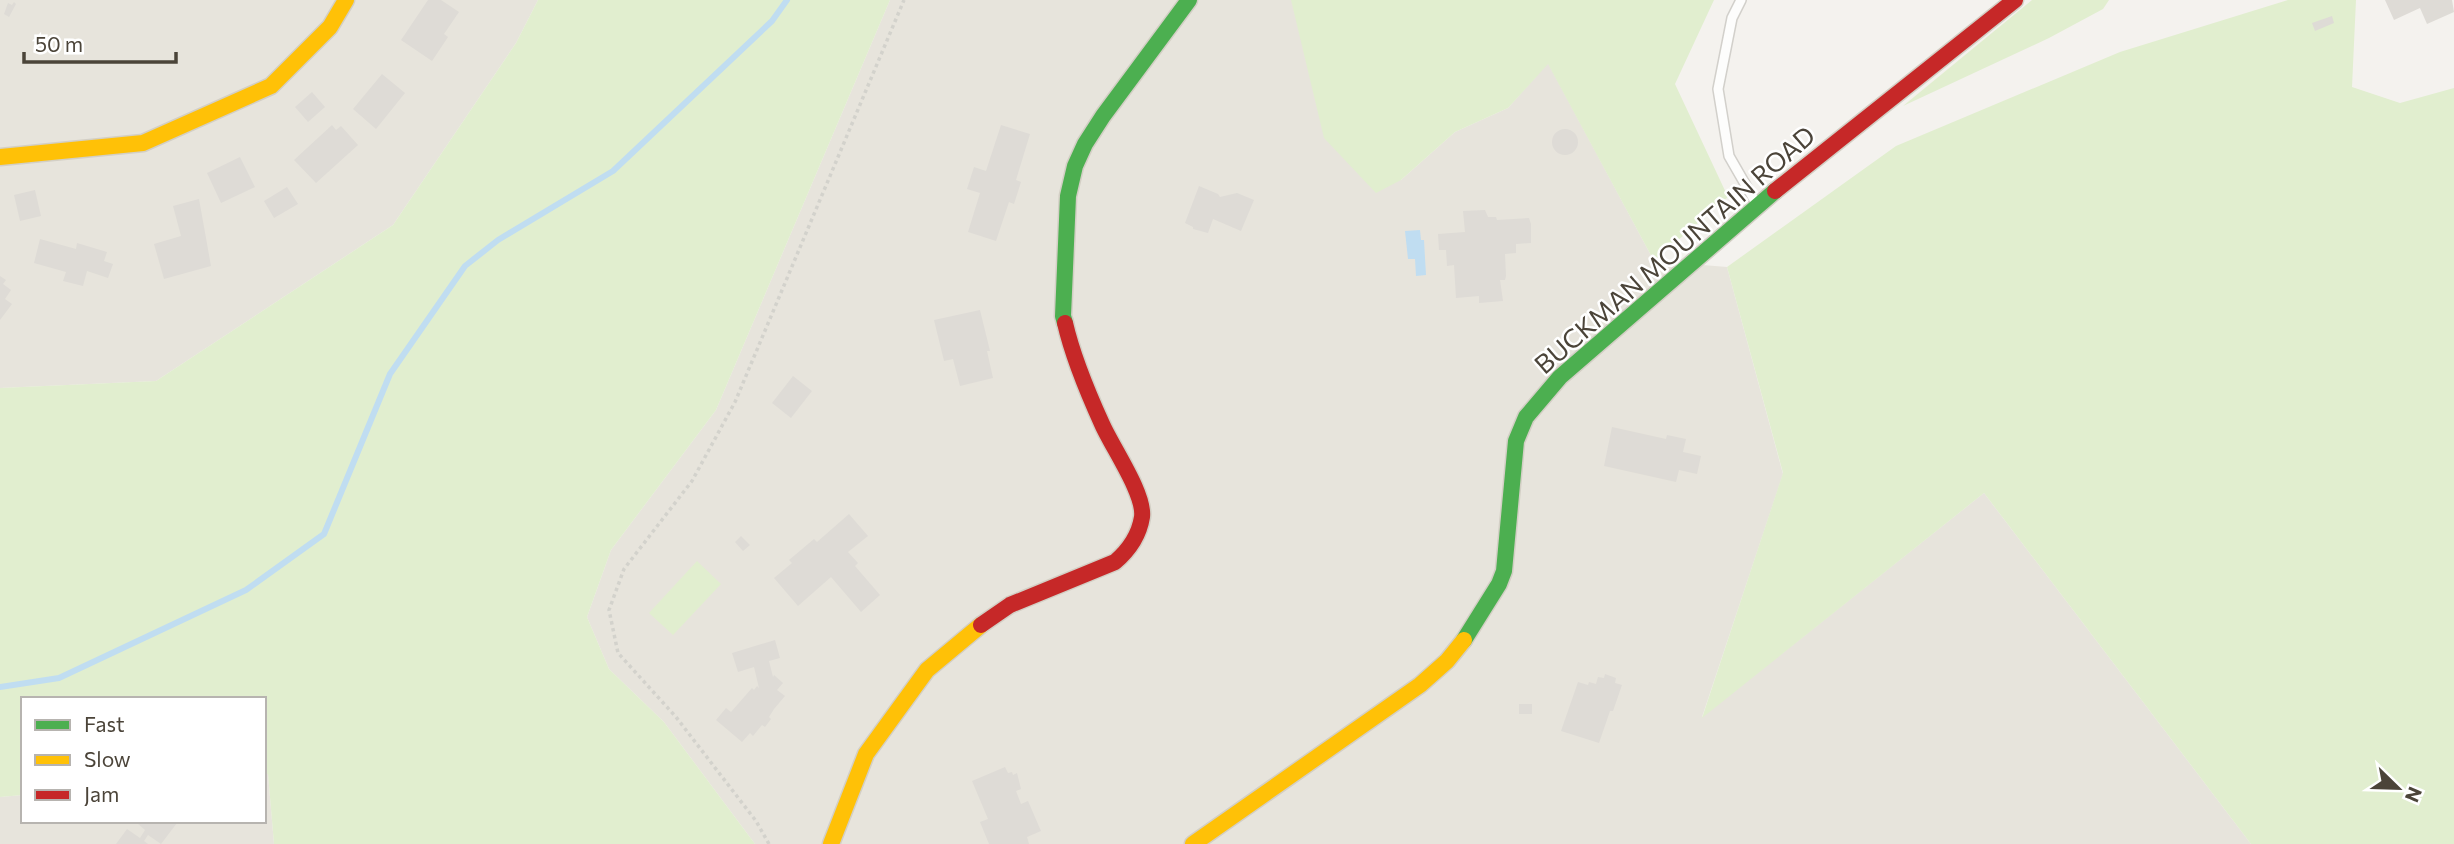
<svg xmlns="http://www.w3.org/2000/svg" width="2454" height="844" viewBox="0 0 2454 844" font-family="Commissioner,sans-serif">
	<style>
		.residential { fill: #e7e4dc }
		.green { fill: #e1eecf }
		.water { fill: #c0ddf1 }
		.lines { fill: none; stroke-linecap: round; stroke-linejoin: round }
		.stream { stroke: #c0ddf1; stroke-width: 6 }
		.building { fill: #dedbd6 }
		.lane-casing { stroke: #d2d0cb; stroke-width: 12 }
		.fast-casing { stroke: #d3cfc5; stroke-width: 19 }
		.slow-casing { stroke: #d3cfc5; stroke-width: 19 }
		.jam-casing { stroke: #d3cfc5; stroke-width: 19 }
		.path { stroke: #d3d2cc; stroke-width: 3.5; stroke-dasharray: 3.5 3.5; stroke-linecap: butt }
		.lane { stroke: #fdfdfc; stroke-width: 9 }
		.fast { stroke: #4caf50; stroke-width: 16 }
		.slow { stroke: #ffc107; stroke-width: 16 }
		.jam { stroke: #c62828; stroke-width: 16 }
		.labels { text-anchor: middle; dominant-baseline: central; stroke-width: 5; stroke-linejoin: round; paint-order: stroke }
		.street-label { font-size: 26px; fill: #4b4439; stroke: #fff }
	</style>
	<rect width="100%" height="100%" fill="#f4f2ee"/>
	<path class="residential" d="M0,0H538L516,43L393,225L156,381L0,388Z
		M890,0H1304L1401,180L1455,132L1508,108L1548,63L1654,261L1727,267L1783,474L1702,717L1984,493L2251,844H755L664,722L609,669L587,617L611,550L716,410Z
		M264,774H268L274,844H0V797L23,795V821H264Z"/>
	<path class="green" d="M538,0H890L716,410L611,550L587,617L609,669L664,722L755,844H274L268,774H264V699H23V795L0,797V388L156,381L393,225L516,43Z
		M1291,0H1714L1675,84L1728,197L1654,261L1548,64L1508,108L1455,132L1401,180L1376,193L1324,138Z
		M2032,0H2109L2103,9L2049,38L1903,106Z
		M2288,0H2356L2352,87L2400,103L2454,88V844H2251L1984,493L1702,718L1783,473L1727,267L1896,146L2120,52Z
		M697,561L721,584L673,635L649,613Z"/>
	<path class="water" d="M1420,230L1421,240H1424L1426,275L1416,276L1415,259H1408L1405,231Z"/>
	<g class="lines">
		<path class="stream" d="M0,687L59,678L246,590L324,534L390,374L465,266L498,240L613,171L772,21L787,0"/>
	</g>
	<path class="building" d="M428,0H441L459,12L444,34L448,37L432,61L401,40Z
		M2385,0H2452L2454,12L2427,24L2420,8L2394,20Z
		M14,2L16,4L9,17L4,14L8,3L12,5Z
		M2332,16L2334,23L2315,31L2312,23Z
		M382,74L405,93L376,129L353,109Z
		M312,92L325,107L308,122L295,107Z
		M332,125L336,130L341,126L358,145L316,183L294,160Z
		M1001,125L1030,134L1016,180L1021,182L1014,204L1009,202L996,241L968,232L980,193L967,189L974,167L986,171Z
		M1552 142a13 13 0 1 1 26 0a13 13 0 1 1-26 0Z
		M240,157L255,187L221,203L207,173Z
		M1199,186L1218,194L1220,197L1237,193L1254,200L1241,231L1213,219L1208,233L1193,229V227L1185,223Z
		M287,187L298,204L274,218L264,201Z
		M35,190L41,216L20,221L14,195Z
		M199,199L211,266L164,279L154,244L181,236L173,206Z
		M1485,210L1488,217H1496L1497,220L1529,218L1531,224V243L1516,244V253L1505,254L1506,276L1505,280H1500L1503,301L1479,303V296L1456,298L1454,265L1447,266L1446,250H1439L1438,234L1465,232L1463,211Z
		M40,239L76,249L77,243L107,252L104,261L113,264L108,278L87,271L83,286L63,281L66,272L34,263Z
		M0,276L6,280L3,284L11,290L5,299L12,304L0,320Z
		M980,310L990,351H987L993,378L960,386L953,359L944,361L934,320Z
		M793,376L812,391L791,418L772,403Z
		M1612,427L1666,439L1667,435L1686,439L1683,452L1701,456L1697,474L1679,470L1676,482L1604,466Z
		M849,514L868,536L848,552L858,563L855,566L880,595L861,612L831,577L798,606L774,578L792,563L789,560L814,539L817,542Z
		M741,536L750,545L743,551L735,542Z
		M775,640L780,658L769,661L773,677L774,675L783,683L777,690L785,696L774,709L769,717L771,719L765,727L762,725L753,736L750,733L742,742L716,720L726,708L731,712L752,688L754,690L757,686L759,688L754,667L738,672L732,653Z
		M1605,674L1616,678L1615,683L1622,685L1613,711H1610L1599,743L1561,731L1578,682L1588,685L1589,682L1596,684L1598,677L1604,678Z
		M1519,704H1532V714H1519Z
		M1005,767L1008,773L1012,772L1013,775L1017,773L1021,789L1016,791L1021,804L1028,801L1041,831L1027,837L1029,844H989L980,822L988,819L972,781Z
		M138,821H175L177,823L161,844L148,835L144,841L148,844H116L127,829L140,838L145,830L137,823Z"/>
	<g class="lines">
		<defs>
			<path id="lane" d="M1741,0L1732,18L1718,89L1729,156L1756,203"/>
			<path id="fast" d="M1065,323L1063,316L1068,196L1075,166L1085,144L1103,116L1189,0
				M1464,640L1499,584L1504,571L1516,441L1526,417L1560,377L1775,191"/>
			<path id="slow" d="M0,157L143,143L271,86L330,27L346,0
				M831,844L866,754L927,670L981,625
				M1193,844L1420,685L1447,661L1464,640"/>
			<path id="jam" d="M1775,191L2015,0
				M981,625L1010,605L1115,562C1129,550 1139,536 1142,517C1145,494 1112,447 1102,424C1087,391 1073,358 1065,323"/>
		</defs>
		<use href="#lane" class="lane-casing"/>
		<use href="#fast" class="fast-casing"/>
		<use href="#slow" class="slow-casing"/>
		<use href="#jam" class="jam-casing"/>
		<path class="path" d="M769,844L756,821L676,717L618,653L609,610L624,569L692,481L735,402L904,0"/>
		<use href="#lane" class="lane"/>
		<use href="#fast" class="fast"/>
		<use href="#slow" class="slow"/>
		<use href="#jam" class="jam"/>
	</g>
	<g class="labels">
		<g class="street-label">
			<text transform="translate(1674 249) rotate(-41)">BUCKMAN MOUNTAIN ROAD</text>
		</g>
	</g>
	<rect x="21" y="697" width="245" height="126" fill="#ffffff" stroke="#b7b4b0" stroke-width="2"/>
	<rect x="35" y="720" width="35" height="10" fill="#4caf50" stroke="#b7b4b0" stroke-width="2"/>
	<text x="84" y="732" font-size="21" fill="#4b4439">Fast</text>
	<rect x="35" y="755" width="35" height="10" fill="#ffc107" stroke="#b7b4b0" stroke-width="2"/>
	<text x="84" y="767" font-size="21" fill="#4b4439">Slow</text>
	<rect x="35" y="790" width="35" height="10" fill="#c62828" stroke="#b7b4b0" stroke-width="2"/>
	<text x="84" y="802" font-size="21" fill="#4b4439">Jam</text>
	<g transform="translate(2398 788) rotate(113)" stroke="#ffffff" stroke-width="5" paint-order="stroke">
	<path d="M0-5L12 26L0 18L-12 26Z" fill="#4b4439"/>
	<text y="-10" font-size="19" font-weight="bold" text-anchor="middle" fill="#4b4439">N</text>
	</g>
	<path d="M24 52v10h152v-10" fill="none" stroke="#4b4439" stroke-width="3.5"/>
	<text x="35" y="52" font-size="21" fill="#4b4439" stroke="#ffffff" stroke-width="5" paint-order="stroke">50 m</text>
</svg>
